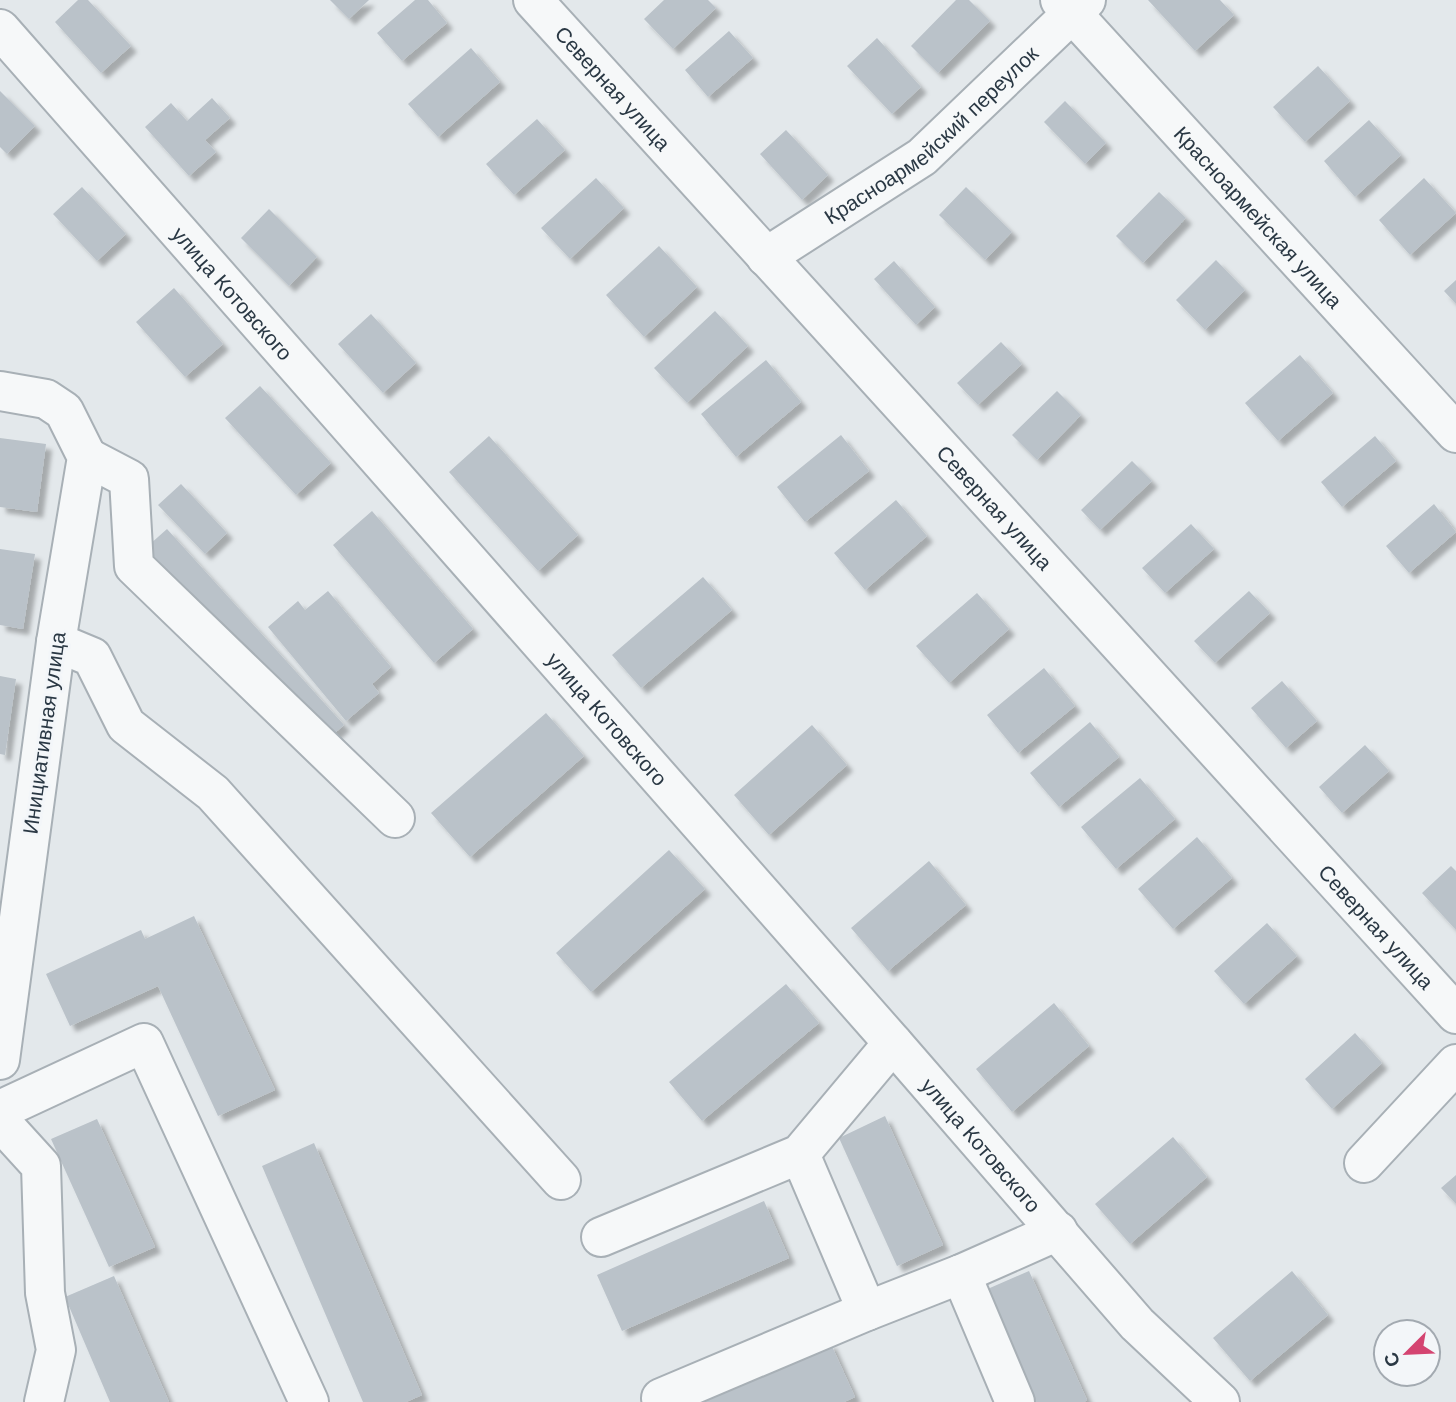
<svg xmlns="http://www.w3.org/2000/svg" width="1456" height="1402" viewBox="0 0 1456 1402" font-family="Helvetica,sans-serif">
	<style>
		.building { fill: #bac2c9; filter: url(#shadow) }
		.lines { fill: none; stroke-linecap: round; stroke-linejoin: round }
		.minor-casing { stroke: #a8b0b6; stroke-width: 42 }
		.minor { stroke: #f6f8f9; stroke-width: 38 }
		.labels { text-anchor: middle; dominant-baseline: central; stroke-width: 6; stroke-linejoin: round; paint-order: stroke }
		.street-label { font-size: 21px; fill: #2a3844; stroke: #f3f6f9 }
	</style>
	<defs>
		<filter id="shadow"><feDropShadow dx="6" dy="6" stdDeviation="2" flood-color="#0004"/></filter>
	</defs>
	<rect width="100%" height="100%" fill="#e3e8eb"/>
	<path class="building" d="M78,0H88L131,46L101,73L55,22Z
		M330,0H369L349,19Z
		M415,0H428L447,23L402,61L377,33Z
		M664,0H708L716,8L673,49L644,19Z
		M956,0H969L990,21L938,73L911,46Z
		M1148,0H1220L1234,15L1195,51Z
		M729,31L753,58L708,97L685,70Z
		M877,38L921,87L892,114L847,66Z
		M471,48L500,82L438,137L408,104Z
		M1318,66L1350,101L1305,142L1273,107Z
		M0,91L35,126L7,154L0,147Z
		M212,98L230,118L205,140L216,152L189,176L145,127L171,103L187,121Z
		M1065,101L1106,143L1085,164L1044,122Z
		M537,119L565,150L514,195L486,164Z
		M1369,120L1401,155L1355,197L1324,161Z
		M786,130L828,175L802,200L760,154Z
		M596,178L624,208L570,259L541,228Z
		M1424,178L1456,213L1410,255L1379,220Z
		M82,187L126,234L97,261L53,214Z
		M966,187L1012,232L985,260L939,215Z
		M1159,192L1186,218L1143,263L1116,236Z
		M269,209L317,257L289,286L241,238Z
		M659,246L697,287L644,337L606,295Z
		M1216,260L1245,290L1205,330L1176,300Z
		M894,261L935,307L916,325L874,279Z
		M1456,280V304L1444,291Z
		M174,288L223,344L185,377L136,322Z
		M715,311L748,346L687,403L654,368Z
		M371,314L416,363L383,393L338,344Z
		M1001,342L1022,364L978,405L957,383Z
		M1300,355L1333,393L1278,441L1245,403Z
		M766,360L801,402L736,457L701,414Z
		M260,386L331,463L296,495L225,418Z
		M1057,391L1081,415L1037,460L1012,435Z
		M841,435L869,471L805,522L777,487Z
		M489,436L578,535L538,571L449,472Z
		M1375,436L1396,461L1342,507L1321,482Z
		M0,438L46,444L37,512L0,507Z
		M1132,461L1152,481L1100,530L1081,510Z
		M181,484L227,533L205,554L158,505Z
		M896,500L927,536L865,590L834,553Z
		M1434,504L1456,532L1409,573L1386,546Z
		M372,511L473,629L434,663L333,545Z
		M1191,524L1214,549L1165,593L1142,568Z
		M167,529L344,725L321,745L140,553Z
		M0,549L35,554L23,629L0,625Z
		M703,577L732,610L641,688L612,655Z
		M328,591L391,667L372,684L379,693L346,721L268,627L298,601L305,610Z
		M1249,591L1270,613L1215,663L1194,641Z
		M977,593L1009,629L949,683L916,646Z
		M1044,668L1075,706L1018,753L987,715Z
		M0,676L16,679L5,755L0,754Z
		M1282,681L1317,721L1286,748L1251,708Z
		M546,713L584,756L470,857L431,813Z
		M1090,722L1119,757L1059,807L1030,773Z
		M812,725L847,765L769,835L734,795Z
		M1365,745L1389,771L1342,813L1319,787Z
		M1140,778L1175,819L1116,869L1081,827Z
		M1197,837L1232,878L1173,929L1138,889Z
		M669,850L705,889L591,992L556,953Z
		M929,861L966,905L888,971L851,928Z
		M1451,866L1456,871V930L1422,893Z
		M194,916L275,1090L218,1116L158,986L70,1026L46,974L141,930L145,939Z
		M1267,923L1297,956L1244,1004L1214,971Z
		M786,984L819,1023L702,1121L669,1082Z
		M1054,1003L1089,1046L1012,1112L976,1069Z
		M1355,1033L1382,1063L1332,1109L1305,1079Z
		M885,1116L943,1245L897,1266L839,1138Z
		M97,1119L155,1247L109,1267L51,1139Z
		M1173,1137L1207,1177L1130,1244L1095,1204Z
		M314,1143L422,1395L406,1402H363L262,1166Z
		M1456,1175V1204L1441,1188Z
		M764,1201L789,1258L622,1331L597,1275Z
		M1029,1271L1087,1400L1084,1402H1032L983,1291Z
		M1292,1271L1328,1315L1250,1381L1213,1338Z
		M114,1276L169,1402H110L65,1297Z
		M830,1342L855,1397L844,1402H697Z"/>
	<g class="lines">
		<defs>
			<g id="minor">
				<path id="s1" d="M533,0L1456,1014"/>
				<path id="s2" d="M1060,0L1456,433"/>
				<path id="s3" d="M0,29L893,1043L1137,1324L1220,1402"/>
				<path id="s4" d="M766,257L922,157L1086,0"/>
				<path d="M0,391L46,399L64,411L87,457L56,642L0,1060"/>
				<path d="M87,457L129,479L134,566L395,818"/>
				<path d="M56,642L92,657L126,725L213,793L561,1180"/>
				<path d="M0,1110L144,1043L309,1402"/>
				<path d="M0,1121L41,1166L45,1293L56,1350L44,1402"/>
				<path d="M1364,1163L1456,1064"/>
				<path d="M601,1237L800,1154L893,1043"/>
				<path d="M961,1274L1015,1402"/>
				<path d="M867,1311L961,1274L1058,1231"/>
				<path d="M661,1398L867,1311L800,1154"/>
			</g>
		</defs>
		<use href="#minor" class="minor-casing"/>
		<use href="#minor" class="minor"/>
	</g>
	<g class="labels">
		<g class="street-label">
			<text stroke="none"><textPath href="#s1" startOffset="119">Северная улица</textPath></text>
			<text stroke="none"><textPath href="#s4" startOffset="206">Красноармейский переулок</textPath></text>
			<text stroke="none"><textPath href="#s2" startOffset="294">Красноармейская улица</textPath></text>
			<text stroke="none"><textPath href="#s3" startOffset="352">улица Котовского</textPath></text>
			<text stroke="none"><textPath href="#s1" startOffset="686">Северная улица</textPath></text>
			<text stroke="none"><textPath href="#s3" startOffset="919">улица Котовского</textPath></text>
			<text transform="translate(44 733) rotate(-82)">Инициативная улица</text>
			<text stroke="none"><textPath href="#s1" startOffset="1253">Северная улица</textPath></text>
			<text stroke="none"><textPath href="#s3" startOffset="1486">улица Котовского</textPath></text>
		</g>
	</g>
	<g transform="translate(1407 1353) rotate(246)"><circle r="33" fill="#f3f6f9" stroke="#a3aab1" stroke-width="2"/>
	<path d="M0-5L12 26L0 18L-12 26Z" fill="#d44471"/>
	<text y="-10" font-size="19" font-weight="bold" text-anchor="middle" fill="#2a3844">С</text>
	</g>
</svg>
